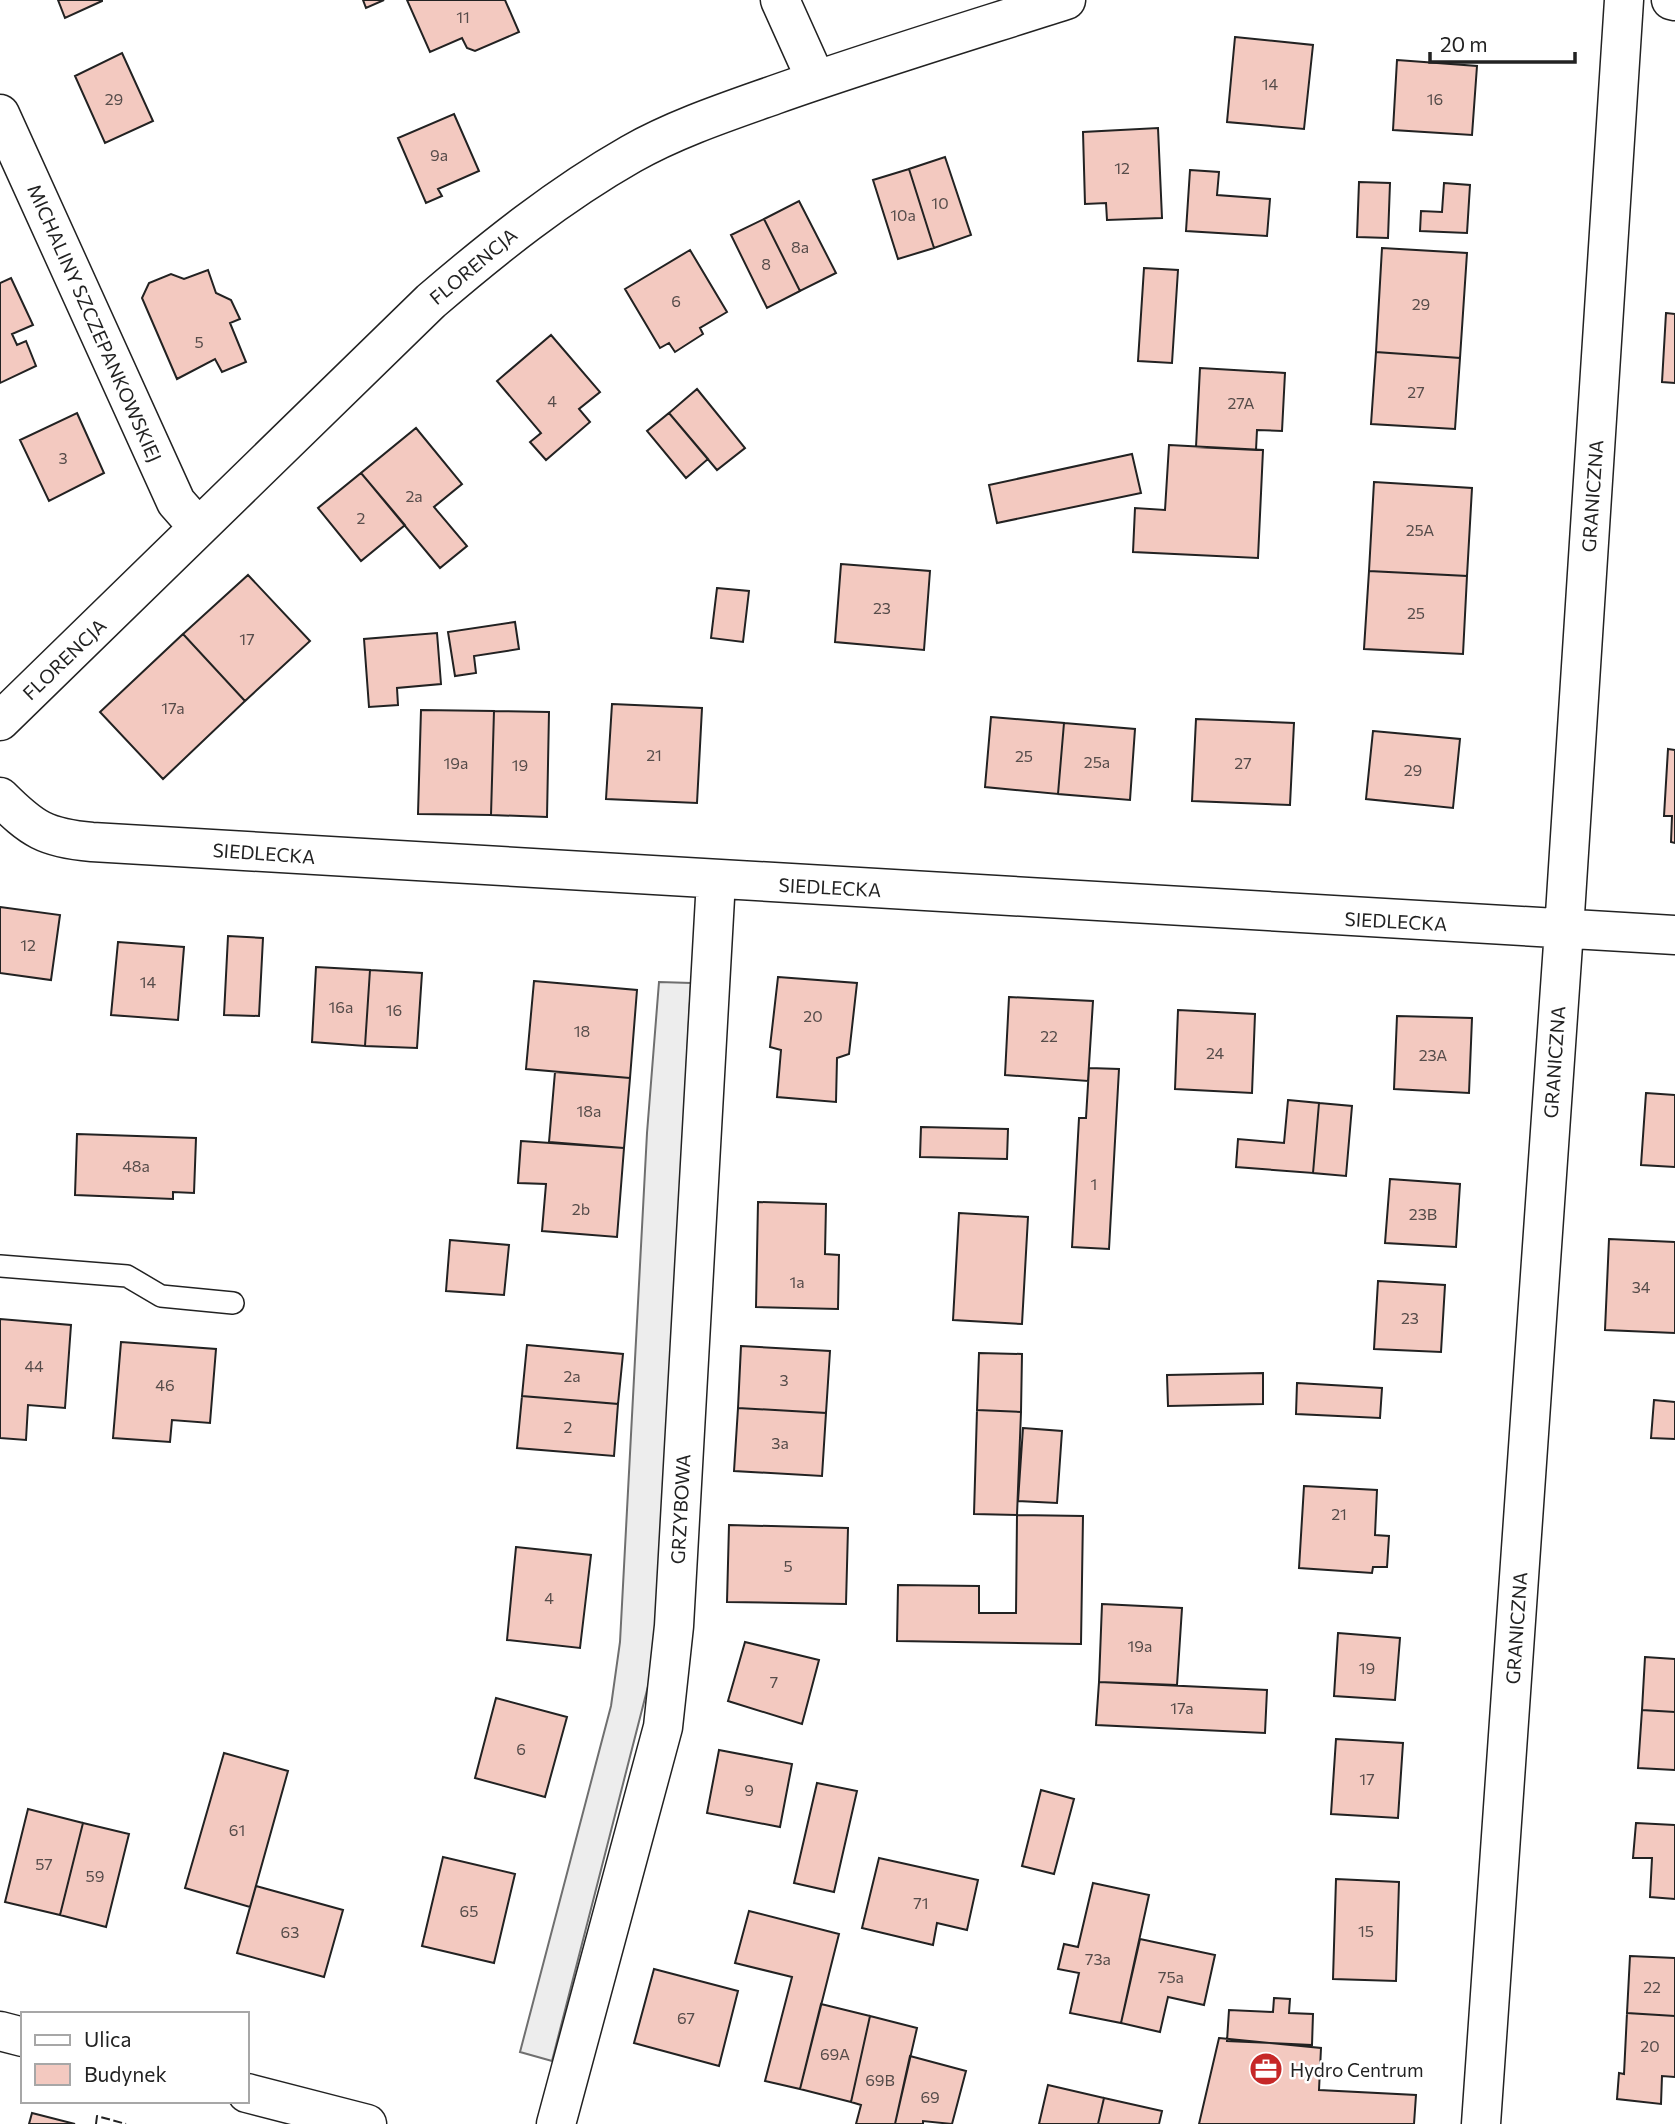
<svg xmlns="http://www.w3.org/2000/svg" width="1675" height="2124" viewBox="0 0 1675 2124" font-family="Commissioner,sans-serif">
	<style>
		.parking { fill: #ededed; stroke: #6f6f6f; stroke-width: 2 }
		.building { fill: #f3c9c0; stroke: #222; stroke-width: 2 }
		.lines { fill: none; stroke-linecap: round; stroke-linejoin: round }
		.service-casing { stroke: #222; stroke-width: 24 }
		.minor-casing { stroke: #222; stroke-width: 41 }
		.service { stroke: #fff; stroke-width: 21 }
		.minor { stroke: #fff; stroke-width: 38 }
		.fence { stroke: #222; stroke-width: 2; stroke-dasharray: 9 3.5; stroke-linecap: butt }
		.labels { text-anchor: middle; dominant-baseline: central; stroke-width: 5; stroke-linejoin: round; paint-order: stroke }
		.number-label { font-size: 16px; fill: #564c4a }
		.street-label { font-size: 19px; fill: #222; stroke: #fff }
		.poi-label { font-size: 19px; fill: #222; stroke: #fff; text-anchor: start }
	</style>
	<rect width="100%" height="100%" fill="#fff"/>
	<path class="parking" d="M659,982L691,983L655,1659L552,2061L520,2052L611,1706L620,1642L647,1133Z"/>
	<path class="building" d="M58,0H102V1L65,18Z
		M363,0H384L366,8Z
		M407,0H505L519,32L475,51L467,48L462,38L430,52Z
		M1235,37L1313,45L1304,129L1227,122Z
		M122,53L153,121L105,143L75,76Z
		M1397,60L1477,66L1472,135L1393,130Z
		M454,114L479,171L438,189L442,196L426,203L398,138Z
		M1158,128L1162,218L1107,220L1106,203L1085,204L1083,132Z
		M945,157L971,235L934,248L909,169Z
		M909,169L934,248L898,259L873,180Z
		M1190,170L1219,172L1217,195L1270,199L1267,236L1186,231Z
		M1359,182L1390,183L1388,238L1357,237Z
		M1444,183L1470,185L1467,233L1420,231L1421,211L1442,212Z
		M799,201L836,273L800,291L764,219Z
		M764,219L800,291L767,308L731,235Z
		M1382,248L1467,253L1460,358L1376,352Z
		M690,250L727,312L700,328L703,334L675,352L669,343L660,348L625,289Z
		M1144,268L1178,270L1172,363L1138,361Z
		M208,270L216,293L231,300L240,319L230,323L246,362L222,372L215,359L177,379L142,298L149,283L171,274L184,279Z
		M11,278L33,325L12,334L17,345L26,341L36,366L0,383V283Z
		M1666,313L1675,314V383L1662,382Z
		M551,335L600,392L579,409L590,422L546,460L530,442L541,433L497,381Z
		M1376,352L1460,358L1455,429L1371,424Z
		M1200,368L1285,373L1282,431L1257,430L1256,450L1196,447Z
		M697,389L745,448L717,470L669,413Z
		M77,413L104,473L49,501L20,440Z
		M669,413L708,459L686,478L647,431Z
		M416,428L462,484L434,507L467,546L440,568L361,473Z
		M1169,445L1263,450L1258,558L1133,552L1135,508L1165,510Z
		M1132,454L1141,493L997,523L989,485Z
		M361,473L405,525L361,561L318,508Z
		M1374,482L1472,488L1467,576L1369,571Z
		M841,564L930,571L924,650L835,642Z
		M1369,571L1467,576L1463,654L1364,649Z
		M248,575L310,641L245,701L183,634Z
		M717,588L749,591L743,642L711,638Z
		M515,622L519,649L474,656L476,673L455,676L448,632Z
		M437,633L441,684L397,688L398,705L369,707L364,639Z
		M183,634L245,701L163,779L100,712Z
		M612,704L702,708L697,803L606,799Z
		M421,710L494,711L491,815L418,814Z
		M494,711L549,712L547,817L491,815Z
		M991,717L1064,723L1058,794L985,787Z
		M1196,719L1294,723L1290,805L1192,801Z
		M1064,723L1135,729L1130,800L1058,794Z
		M1373,731L1460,739L1453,808L1366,799Z
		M1668,749L1675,750V843L1671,842L1672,816H1664Z
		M0,907L60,915L51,980L0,973Z
		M228,936L263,938L259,1016L224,1015Z
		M118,942L184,947L178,1020L111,1015Z
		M316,967L370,970L365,1046L312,1042Z
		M370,970L422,973L417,1048L365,1046Z
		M778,977L857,983L849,1054L837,1058L836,1102L777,1097L781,1050L770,1047Z
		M534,981L637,990L630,1078L526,1069Z
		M1009,997L1093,1001L1088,1081L1005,1075Z
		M1178,1010L1255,1014L1252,1093L1175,1089Z
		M1397,1016L1472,1018L1469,1093L1394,1089Z
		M1089,1068L1119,1069L1109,1249L1072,1247L1079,1118H1086Z
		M555,1072L630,1078L624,1148L549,1142Z
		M1646,1093L1675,1095V1167L1641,1165Z
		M1288,1100L1319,1103L1313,1173L1236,1167L1238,1139L1284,1143Z
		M1319,1103L1352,1106L1346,1176L1313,1173Z
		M921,1127L1008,1129L1007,1159L920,1157Z
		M77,1134L196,1138L194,1193L173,1192V1199L75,1195Z
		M521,1141L624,1148L617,1237L542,1231L546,1184L518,1183Z
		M1390,1179L1460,1184L1456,1247L1385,1243Z
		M758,1202L826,1204L825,1254L839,1255L838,1309L756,1307Z
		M959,1213L1028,1217L1022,1324L953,1320Z
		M1609,1239L1675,1242V1333L1605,1330Z
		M450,1240L509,1245L504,1295L446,1291Z
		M1378,1281L1445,1285L1441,1352L1374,1349Z
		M0,1319L71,1325L65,1408L28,1405L26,1440L0,1438Z
		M121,1342L216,1349L210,1423L172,1420L170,1442L113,1438Z
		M527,1345L623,1354L618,1404L522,1396Z
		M741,1346L830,1351L826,1413L738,1408Z
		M979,1353L1022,1354L1021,1412L977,1410Z
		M1263,1373V1404L1168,1406L1167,1375Z
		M1297,1383L1382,1388L1380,1418L1296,1414Z
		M522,1396L618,1404L614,1456L517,1448Z
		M1654,1400L1675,1402V1439L1651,1438Z
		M738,1408L826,1413L822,1476L734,1471Z
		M977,1410L1021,1412L1017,1515L974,1514Z
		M1023,1428L1062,1431L1057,1503L1018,1501Z
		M1304,1486L1377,1490L1375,1535L1389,1536L1387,1567H1373L1372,1573L1299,1568Z
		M1017,1515L1083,1516L1081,1644L897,1641L898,1585L979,1586V1613H1016Z
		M729,1525L848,1528L846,1604L727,1602Z
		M516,1547L591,1555L580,1648L507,1640Z
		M1102,1604L1182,1608L1177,1685L1099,1682Z
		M1338,1633L1400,1638L1395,1700L1334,1696Z
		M745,1642L819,1660L802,1724L728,1701Z
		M1645,1657L1675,1659V1712L1642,1710Z
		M1099,1682L1267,1690L1265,1733L1096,1725Z
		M496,1698L567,1717L545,1797L475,1778Z
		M1642,1710L1675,1712V1770L1638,1768Z
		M1336,1739L1403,1743L1398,1818L1331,1814Z
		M719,1750L792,1764L780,1827L707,1813Z
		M224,1753L288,1771L250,1907L185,1888Z
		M817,1783L857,1791L834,1892L794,1883Z
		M1041,1790L1074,1799L1054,1874L1022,1866Z
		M28,1809L83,1823L60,1915L5,1902Z
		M83,1823L129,1834L106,1927L60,1915Z
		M1636,1823L1675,1825V1899L1650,1897L1652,1858H1633Z
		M443,1857L515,1874L494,1963L422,1946Z
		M879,1858L978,1880L967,1930L937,1923L933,1945L862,1928Z
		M1336,1879L1399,1882L1396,1981L1333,1979Z
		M1093,1883L1149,1895L1121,2023L1070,2013L1079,1973L1058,1969L1064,1944L1078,1947Z
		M256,1886L343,1910L324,1977L237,1953Z
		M749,1911L839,1934L800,2089L765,2081L792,1977L735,1963Z
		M1140,1939L1215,1955L1204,2005L1168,1997L1160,2032L1121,2023Z
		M1630,1956L1675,1958V2016L1627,2013Z
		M654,1969L738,1991L719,2066L634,2043Z
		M1274,1998L1290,1999L1289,2013L1313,2014L1312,2045L1227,2041L1229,2010L1273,2012Z
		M821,2004L870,2016L851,2102L800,2089Z
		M1627,2013L1675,2016V2077L1662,2076L1661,2104L1617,2099L1619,2073L1624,2074Z
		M870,2016L917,2028L895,2124H856L861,2105L851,2102Z
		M1219,2038L1321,2048L1319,2090L1416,2095L1414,2124H1199Z
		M910,2056L966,2071L952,2124L923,2121V2124H895Z
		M1048,2085L1104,2098L1098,2124H1039Z
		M1104,2098L1162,2111L1159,2124H1098Z
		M32,2113L75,2124H29Z"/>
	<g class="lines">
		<defs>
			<path id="service" d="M0,1266L127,1276L161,1296L233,1303"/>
			<path id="minor" d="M780,0L816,80
				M1671,0L1675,1
				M0,114L176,502L198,527
				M0,721L431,301C494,247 559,195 631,154C675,129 726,112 774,95C870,61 969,31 1066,0
				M0,797C32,829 45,838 92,842L1675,935
				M0,2031L23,2037
				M247,2093L367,2124
				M556,2124L663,1727L674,1626L716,880
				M1481,2124L1564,930L1624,0"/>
		</defs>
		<use href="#service" class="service-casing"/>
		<use href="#minor" class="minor-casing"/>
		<use href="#service" class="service"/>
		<use href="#minor" class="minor"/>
		<path class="fence" d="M96,2124L97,2116L126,2124"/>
	</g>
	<defs>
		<symbol id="office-disc" viewBox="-11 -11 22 22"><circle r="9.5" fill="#c62828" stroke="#fff"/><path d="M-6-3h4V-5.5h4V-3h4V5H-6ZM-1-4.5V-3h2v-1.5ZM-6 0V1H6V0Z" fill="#fff"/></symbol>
	</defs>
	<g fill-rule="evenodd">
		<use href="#office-disc" x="1247" y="2050" width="38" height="38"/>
	</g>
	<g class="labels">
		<g class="number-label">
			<text x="463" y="16">11</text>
			<text x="1270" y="83">14</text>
			<text x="114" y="98">29</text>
			<text x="1435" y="98">16</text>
			<text x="439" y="154">9a</text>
			<text x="1122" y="167">12</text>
			<text x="940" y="202">10</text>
			<text x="903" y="214">10a</text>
			<text x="800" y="246">8a</text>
			<text x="766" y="263">8</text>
			<text x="676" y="300">6</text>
			<text x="1421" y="303">29</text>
			<text x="199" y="341">5</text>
			<text x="1416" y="391">27</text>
			<text x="552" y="400">4</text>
			<text x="1241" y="402">27A</text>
			<text x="63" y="457">3</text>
			<text x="414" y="495">2a</text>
			<text x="361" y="517">2</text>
			<text x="1420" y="529">25A</text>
			<text x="882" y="607">23</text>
			<text x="1416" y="612">25</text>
			<text x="247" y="638">17</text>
			<text x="173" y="707">17a</text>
			<text x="654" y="754">21</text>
			<text x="1024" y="755">25</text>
			<text x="1097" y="761">25a</text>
			<text x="456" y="762">19a</text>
			<text x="1243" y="762">27</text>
			<text x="520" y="764">19</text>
			<text x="1413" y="769">29</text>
			<text x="28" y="944">12</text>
			<text x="148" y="981">14</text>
			<text x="341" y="1006">16a</text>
			<text x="394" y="1009">16</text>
			<text x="813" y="1015">20</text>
			<text x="582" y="1030">18</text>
			<text x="1049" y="1035">22</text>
			<text x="1215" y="1052">24</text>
			<text x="1433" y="1054">23A</text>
			<text x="589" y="1110">18a</text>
			<text x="136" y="1165">48a</text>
			<text x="1094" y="1183">1</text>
			<text x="581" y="1208">2b</text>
			<text x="1423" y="1213">23B</text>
			<text x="797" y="1281">1a</text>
			<text x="1641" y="1286">34</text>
			<text x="1410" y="1317">23</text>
			<text x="34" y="1365">44</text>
			<text x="572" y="1375">2a</text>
			<text x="784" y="1379">3</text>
			<text x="165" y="1384">46</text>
			<text x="568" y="1426">2</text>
			<text x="780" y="1442">3a</text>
			<text x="1339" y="1513">21</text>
			<text x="788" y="1565">5</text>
			<text x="549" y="1597">4</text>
			<text x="1140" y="1645">19a</text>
			<text x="1367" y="1667">19</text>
			<text x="774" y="1681">7</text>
			<text x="1182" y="1707">17a</text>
			<text x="521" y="1748">6</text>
			<text x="1367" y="1778">17</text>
			<text x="749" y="1789">9</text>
			<text x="237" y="1829">61</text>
			<text x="44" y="1863">57</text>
			<text x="95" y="1875">59</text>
			<text x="921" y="1902">71</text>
			<text x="469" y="1910">65</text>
			<text x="1366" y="1930">15</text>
			<text x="290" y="1931">63</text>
			<text x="1098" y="1958">73a</text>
			<text x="1171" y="1976">75a</text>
			<text x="1652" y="1986">22</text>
			<text x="686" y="2017">67</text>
			<text x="1650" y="2045">20</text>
			<text x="835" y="2053">69A</text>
			<text x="880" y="2079">69B</text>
			<text x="930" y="2096">69</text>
		</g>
		<g class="street-label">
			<text transform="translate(473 266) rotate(-40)">FLORENCJA</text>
			<text transform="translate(95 323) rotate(66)">MICHALINY SZCZEPANKOWSKIEJ</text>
			<text transform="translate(1592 496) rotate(-86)">GRANICZNA</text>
			<text transform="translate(64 659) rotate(-44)">FLORENCJA</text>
			<text transform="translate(264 853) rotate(4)">SIEDLECKA</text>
			<text transform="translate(830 887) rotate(3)">SIEDLECKA</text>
			<text transform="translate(1396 921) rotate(3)">SIEDLECKA</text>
			<text transform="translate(1554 1062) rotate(-86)">GRANICZNA</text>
			<text transform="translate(680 1509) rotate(-87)">GRZYBOWA</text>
			<text transform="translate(1516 1628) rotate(-86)">GRANICZNA</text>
		</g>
		<g class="poi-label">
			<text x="1290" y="2069">Hydro Centrum</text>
		</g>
	</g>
	<rect x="21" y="2012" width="228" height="91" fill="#ffffff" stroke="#a7a7a7" stroke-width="2"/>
	<rect x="35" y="2035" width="35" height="10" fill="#ffffff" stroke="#a7a7a7" stroke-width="2"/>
	<text x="84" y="2047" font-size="21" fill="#222222">Ulica</text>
	<rect x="35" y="2064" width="35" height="21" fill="#f3c9c0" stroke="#a7a7a7" stroke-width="2"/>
	<text x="84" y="2082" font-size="21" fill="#222222">Budynek</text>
	<path d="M1430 52v10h145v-10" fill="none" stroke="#222222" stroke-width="3.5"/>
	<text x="1440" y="52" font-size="21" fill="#222222" stroke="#ffffff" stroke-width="5" paint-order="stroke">20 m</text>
</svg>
